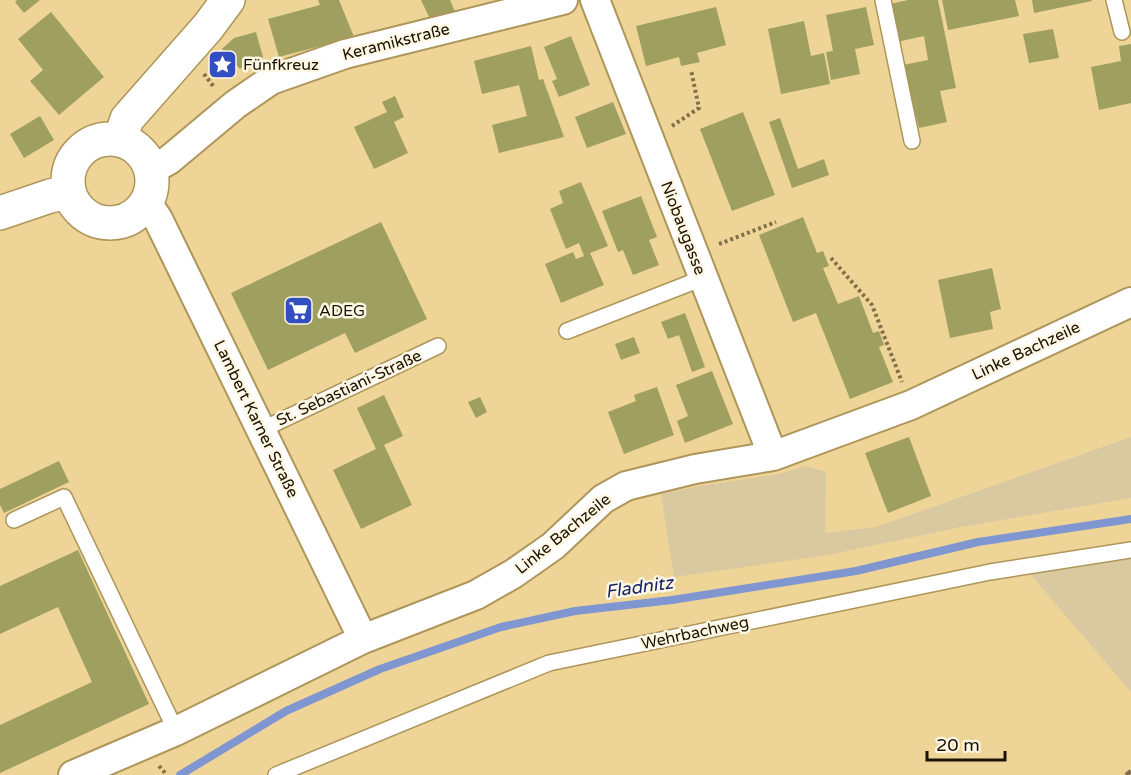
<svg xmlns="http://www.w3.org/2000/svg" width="1131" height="775" viewBox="0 0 1131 775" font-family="'Varela Round',sans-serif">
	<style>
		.green { fill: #d9c9a1 }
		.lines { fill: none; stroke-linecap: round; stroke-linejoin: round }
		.stream { stroke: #8096d0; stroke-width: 8 }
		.building { fill: #9f9f60 }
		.lane-casing { stroke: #ae965a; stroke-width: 18 }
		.street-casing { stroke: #ae965a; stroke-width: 32 }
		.secondary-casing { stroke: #ae965a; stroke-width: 36 }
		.path { stroke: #806f48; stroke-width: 4; stroke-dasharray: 3 3; stroke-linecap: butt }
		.lane { stroke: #fff; stroke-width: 15 }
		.street { stroke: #fff; stroke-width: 28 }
		.secondary { stroke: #fff; stroke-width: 33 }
		.rail { stroke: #817049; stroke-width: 4.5; stroke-dasharray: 10 10; stroke-linecap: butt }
		.labels { text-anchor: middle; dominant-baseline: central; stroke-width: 5; stroke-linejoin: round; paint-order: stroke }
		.street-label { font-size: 16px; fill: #1b1200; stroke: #fff7e5 }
		.poi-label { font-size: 16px; fill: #1b1200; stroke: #fff7e5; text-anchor: start }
		.water-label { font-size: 18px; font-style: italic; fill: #132366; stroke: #fff7e5 }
	</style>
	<rect width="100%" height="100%" fill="#eed597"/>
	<path class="green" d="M1131,437V498L961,527L828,555L674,577L661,494L699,486L779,474L805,466L826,472L825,533L876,527Z
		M1131,559V692L1030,574Z"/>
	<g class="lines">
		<path class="stream" d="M180,775L286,711L380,669L501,627L575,611L672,600L856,571L978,542L1131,519"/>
	</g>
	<path class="building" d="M17,0H40L24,13L15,2Z
		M318,0H339L354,37L279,57L268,19L320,5Z
		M421,0H450L456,14L431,21Z
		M908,0H938L956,88L940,91L947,122L919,128L903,65L928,60L924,36L897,42L890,4Z
		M942,0H1015L1019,16L948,30Z
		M1032,0H1092V1L1034,13Z
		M716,7L726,45L697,53L700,62L681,66L679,57L646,66L636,26Z
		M866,7L874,45L855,49L860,74L831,80L826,52L833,51L826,15Z
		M51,12L104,77L59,115L30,81L43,70L18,39Z
		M804,21L811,56L824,53L830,84L781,94L768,29Z
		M1053,29L1059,58L1029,63L1023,34Z
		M256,32L263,57L250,60L240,69L222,49L234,38Z
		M571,36L590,85L559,97L552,81L557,79L544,47Z
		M1131,44V103L1099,110L1091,67L1121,61L1119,46Z
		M531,46L539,80L543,79L564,137L499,153L492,125L527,116L519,85L482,94L474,61Z
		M395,96L404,117L394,122L408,153L374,169L354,127L387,112L382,102Z
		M613,102L626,134L587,148L575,117Z
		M743,112L775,195L732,211L700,129Z
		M40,116L54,140L24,158L10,134Z
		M780,118L798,169L824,159L829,175L792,188L769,122Z
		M581,182L608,246L590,253L604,285L561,303L545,264L573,252L576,259L584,256L579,243L566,249L550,209L563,203L559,191Z
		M641,196L657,237L649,240L659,265L633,275L623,250L618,252L602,211Z
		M803,217L817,253L823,251L829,266L823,268L838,304L859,296L873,333L879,331L884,345L879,347L893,382L850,399L816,313L793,322L759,235Z
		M381,222L427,319L355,353L345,333L268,370L231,293Z
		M992,268L1001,309L990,312L993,329L950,338L938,280Z
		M685,313L705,367L692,372L679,335L668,339L661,322Z
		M634,337L640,353L621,360L615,344Z
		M712,371L733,424L685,443L677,421L688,416L676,385Z
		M657,387L674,435L624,454L608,412L636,401L634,395Z
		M384,395L403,436L384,445L412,505L361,529L333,470L376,449L357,408Z
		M480,397L487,412L476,418L468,402Z
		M909,437L931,496L888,513L865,453Z
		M59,461L69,482L4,513L0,505V489Z
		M78,550L149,704L0,773V725L92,682L58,607L0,634V586Z"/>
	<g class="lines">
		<defs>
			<path id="lane" d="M883,0L912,141
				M1114,0L1122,32
				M567,331L703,278
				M261,430L438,346
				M14,520L64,497L176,731
				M276,775L549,663L990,572L1131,550"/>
			<path id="street" d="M595,0L773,456
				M151,170L169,160L236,104L271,80L345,54L563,0
				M146,201L158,219L363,639
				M73,775L176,731L363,639L476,595L513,574L553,546L603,499L626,486L695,469L773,456L911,405L1131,302"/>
			<path id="secondary" d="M68 181a42 42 0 1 1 84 0a42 42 0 1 1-84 0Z
				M120,140L127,119L208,27L228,0
				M0,213L50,196L69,192"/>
		</defs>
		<use href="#lane" class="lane-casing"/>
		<use href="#street" class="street-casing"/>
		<use href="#secondary" class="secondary-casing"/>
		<path class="path" d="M204,74L214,87
			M672,126L699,108L691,70
			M719,244L776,222
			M831,258L872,305L902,382
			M159,766L167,775"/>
		<use href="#lane" class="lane"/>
		<use href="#street" class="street"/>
		<use href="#secondary" class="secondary"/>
		<path class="rail" d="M1126,775L1131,771"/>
	</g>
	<defs>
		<symbol id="sight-square" viewBox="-11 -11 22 22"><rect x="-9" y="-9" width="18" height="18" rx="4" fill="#324ec0" stroke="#fff7e5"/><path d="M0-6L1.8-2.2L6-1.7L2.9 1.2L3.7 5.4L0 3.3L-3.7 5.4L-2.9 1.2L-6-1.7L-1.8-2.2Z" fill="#fff"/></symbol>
		<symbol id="supermarket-square" viewBox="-11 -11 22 22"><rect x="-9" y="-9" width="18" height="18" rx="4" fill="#324ec0" stroke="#fff7e5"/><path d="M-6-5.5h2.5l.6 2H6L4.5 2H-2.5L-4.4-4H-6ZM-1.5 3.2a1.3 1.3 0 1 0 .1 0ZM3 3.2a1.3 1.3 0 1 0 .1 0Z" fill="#fff"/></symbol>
	</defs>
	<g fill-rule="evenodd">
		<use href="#sight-square" x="206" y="48" width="33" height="33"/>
		<use href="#supermarket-square" x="282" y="294" width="33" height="33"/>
	</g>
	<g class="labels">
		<g class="street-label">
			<text transform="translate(396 42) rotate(-14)">Keramikstraße</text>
			<text transform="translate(683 228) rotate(69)">Niobaugasse</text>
			<text transform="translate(1026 351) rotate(-25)">Linke Bachzeile</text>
			<text transform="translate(349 388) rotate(-25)">St. Sebastiani-Straße</text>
			<text transform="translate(256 419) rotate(64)">Lambert Karner Straße</text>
			<text transform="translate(563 534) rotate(-39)">Linke Bachzeile</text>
			<text transform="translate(695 633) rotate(-12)">Wehrbachweg</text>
		</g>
		<g class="poi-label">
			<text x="243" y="65">Fünfkreuz</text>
			<text x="319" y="311">ADEG</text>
		</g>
		<g class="water-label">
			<text transform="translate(639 587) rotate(-8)">Fladnitz</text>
		</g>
	</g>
	<path d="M927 751v9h78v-9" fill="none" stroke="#1b1200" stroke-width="3"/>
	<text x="936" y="751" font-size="18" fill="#1b1200" stroke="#fff7e5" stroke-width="4.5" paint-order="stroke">20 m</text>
</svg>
